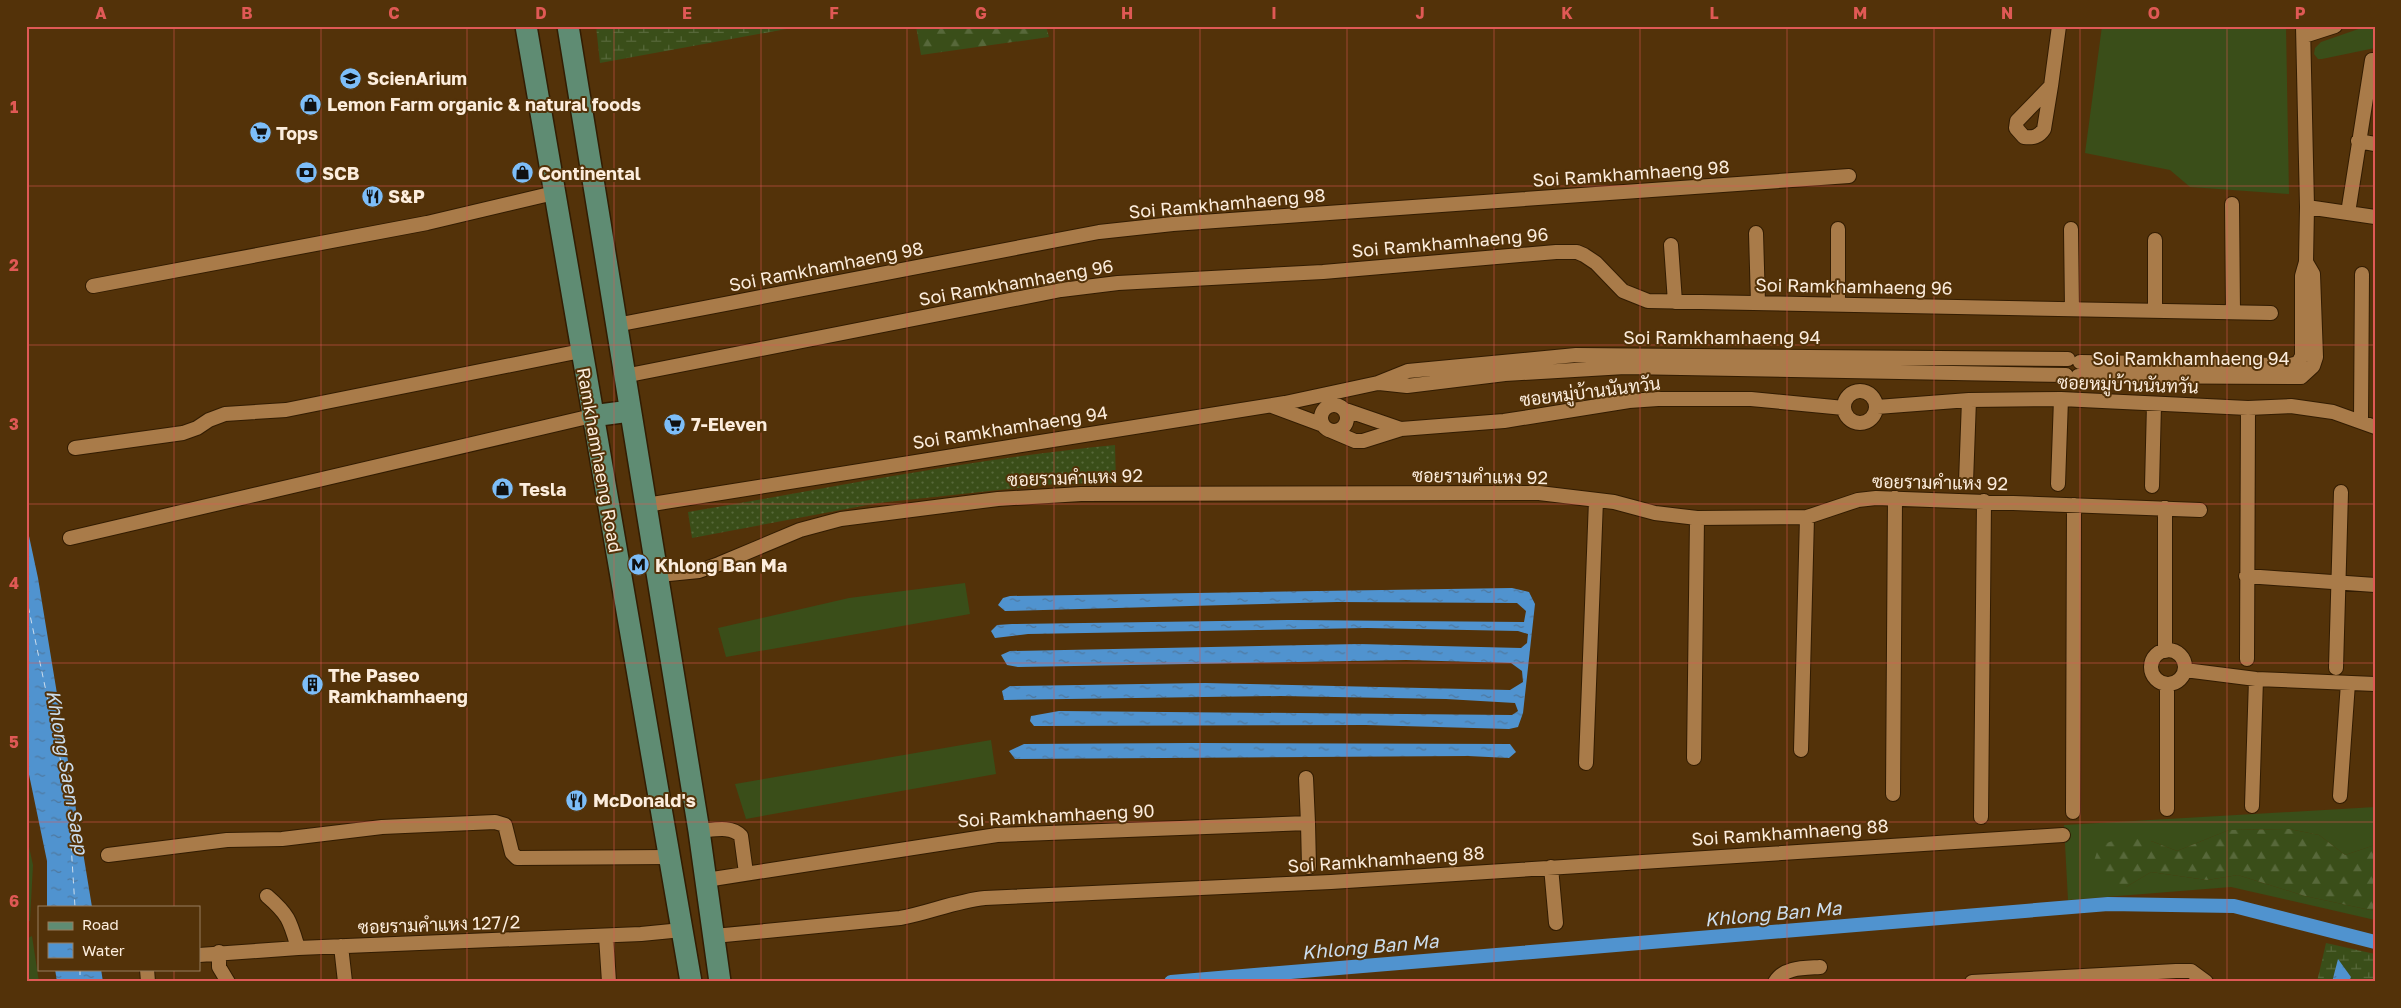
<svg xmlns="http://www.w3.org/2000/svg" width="2401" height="1008" viewBox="0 0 2401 1008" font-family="'Golos Text',Sarabun,sans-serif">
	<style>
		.grass { fill: #3a4e19 }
		.forest { fill: url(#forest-firs) }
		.wetland { fill: url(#wetland-marsh) }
		.garden { fill: url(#garden-dots) }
		.water { fill: url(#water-ripples) }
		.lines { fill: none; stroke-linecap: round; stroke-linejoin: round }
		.canal { stroke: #5093cf; stroke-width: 14 }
		.ferry { stroke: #ccdded; stroke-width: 1; stroke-dasharray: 6 5; stroke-linecap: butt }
		.minor-casing { stroke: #321c02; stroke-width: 16 }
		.primary-casing { stroke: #321c02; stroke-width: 24 }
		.minor { stroke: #a97b49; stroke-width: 14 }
		.primary { stroke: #5f8c73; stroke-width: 21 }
		.grid { fill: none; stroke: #e05955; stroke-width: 1; stroke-opacity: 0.55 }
		.labels { text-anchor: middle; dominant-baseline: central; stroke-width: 4; stroke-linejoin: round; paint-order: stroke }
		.poi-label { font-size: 18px; font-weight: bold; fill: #fceddd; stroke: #533209; text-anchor: start }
		.street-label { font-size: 18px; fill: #fceddd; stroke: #533209 }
		.water-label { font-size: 19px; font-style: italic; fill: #ccdded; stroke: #533209 }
		.neatline { fill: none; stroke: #e05955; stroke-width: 2 }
		.grid-label { font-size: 16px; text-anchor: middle; font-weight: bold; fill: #e05955 }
	</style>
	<defs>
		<pattern id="forest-firs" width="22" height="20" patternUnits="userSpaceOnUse" patternTransform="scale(1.25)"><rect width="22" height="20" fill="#3a4e19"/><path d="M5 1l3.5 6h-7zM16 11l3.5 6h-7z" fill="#57683a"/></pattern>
		<pattern id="wetland-marsh" width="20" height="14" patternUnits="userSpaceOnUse" patternTransform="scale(1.25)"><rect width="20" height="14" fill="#3a4e19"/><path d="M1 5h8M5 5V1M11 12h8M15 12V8" fill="none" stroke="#57683a"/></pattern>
		<pattern id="garden-dots" width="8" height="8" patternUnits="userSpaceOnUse" patternTransform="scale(1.25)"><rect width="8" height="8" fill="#3a4e19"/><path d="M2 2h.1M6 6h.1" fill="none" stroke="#57683a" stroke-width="1.8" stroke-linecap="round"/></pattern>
		<pattern id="water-ripples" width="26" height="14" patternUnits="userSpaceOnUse" patternTransform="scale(1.25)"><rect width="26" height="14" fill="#5093cf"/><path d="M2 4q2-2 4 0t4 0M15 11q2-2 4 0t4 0" fill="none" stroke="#4f789e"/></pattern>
	</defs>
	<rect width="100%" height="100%" fill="#533209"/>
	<path class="grass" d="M2102,26H2286L2289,194L2190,187L2170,170L2085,153Z
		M2367,26H2375V48L2322,59H2318L2314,54L2315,48L2321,42Z
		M965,583L970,614L726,657L718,628L849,598Z
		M991,740L996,774L746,819L735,784Z
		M2375,807V845L2345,855L2319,835L2289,829L2229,830L2177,851L2151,841L2126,887L2151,872L2207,880L2238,875L2305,896L2375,911V920L2231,887L2068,900L2064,825Z
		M26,833L33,865L30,921L26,922Z
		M32,936L39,982H26V939Z"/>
	<path class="forest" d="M916,26H1046L1049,37L921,55Z
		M2289,829L2319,835L2345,855L2375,845V911L2305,896L2238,875L2207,880L2151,872L2126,887L2113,882L2092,867L2099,846L2123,837L2151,841L2177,851L2229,830Z"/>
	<path class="wetland" d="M596,26H803L600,63Z
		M2326,943L2375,954V982H2349L2351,977L2338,960L2332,982H2317Z"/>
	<path class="garden" d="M1115,445L1116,483L1055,484L878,503L692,538L688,512C830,488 972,459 1115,445Z"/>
	<path class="water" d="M26,522L38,578L92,907H47V861L26,760Z
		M1512,588L1529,592L1535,604L1523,713L1518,727L1509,729L1366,725L1034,726L1030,721L1031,716L1059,711L1512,715L1518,711L1515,703L1446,699L1280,696L1004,700L1002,691L1010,686L1205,683L1510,690L1523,682L1522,671L1511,663L1406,660L1018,667L1007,665L1001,655L1010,651L1359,644L1521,648L1527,643L1528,634L1518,631L1367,628L1028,634L995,638L991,631L997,625L1012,624L1289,620L1524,622L1526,611L1517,603L1337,602L1005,611L998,605L1003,598L1010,596Z
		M1193,743L1510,744L1516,752L1509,758L1468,756L1015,759L1009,751L1024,744Z
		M2338,959L2351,977L2349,982H2332Z
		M55,969H101L103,982H57Z"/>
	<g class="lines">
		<path class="canal" d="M1171,982L2108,904L2234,906L2375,942"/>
		<path class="ferry" d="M26,596L68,796L75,907
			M80,969V982"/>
		<defs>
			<path id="minor" d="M2304,36L2335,26
				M2051,86L2044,129C2039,137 2033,138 2024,137L2016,128L2017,121Z
				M2051,86L2059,26
				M2358,141L2375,144
				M2232,204L2233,312
				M2307,207L2375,217
				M2348,213L2372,60
				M1838,229V305
				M2071,229L2072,309
				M1756,233L1758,303
				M1671,245L1675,302
				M93,286L427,223L554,193
				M2155,311V240
				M616,325L1099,232L1173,224L1849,176
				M2080,362L2290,365L2298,363L2302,356V276L2306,262L2307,207L2303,26
				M624,376L1061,290L1118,283L1323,272L1556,252H1577L1584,255L1596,263L1623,291L1648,301L2271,313
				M2078,376L2301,377L2313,366L2316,357L2313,274L2306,262
				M1379,383L1407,386L1505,374L1625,367L2066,375
				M1844 407a16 16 0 1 1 32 0a16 16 0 1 1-32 0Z
				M1321 418a13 13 0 1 1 26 0a13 13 0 1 1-26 0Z
				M1272,406L1323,425
				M1877,407L1969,400L2061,399L2248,408L2291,406L2333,412L2375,427
				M1343,409L1401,429
				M2361,420L2362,274
				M1329,430L1355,441H1363L1401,429L1504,421L1629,401L1658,399H1751L1844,408
				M75,448L183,433L197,428L209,420L225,414L286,410L581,351
				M1966,482L1969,400
				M2058,484L2061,399
				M2152,486L2154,404
				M646,505L1285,403L1378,383L1408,371L1576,355L2068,359
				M70,538L592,416
				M659,575L699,571L719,564L800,530L841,519L998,499L1081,494L1539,493L1614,502L1655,513L1697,518L1807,517L1858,500L1876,498L2200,510
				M2246,576L2375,585
				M2151 667a17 17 0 1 1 34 0a17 17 0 1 1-34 0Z
				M2165,651V508
				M2247,659L2248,408
				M2336,668L2341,492
				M2185,670L2256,679L2375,684
				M2167,684V809
				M1801,750L1807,517
				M1694,758L1697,518
				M1586,763L1596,500
				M1893,794L1895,498
				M2340,796L2348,683
				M2252,806L2256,679
				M2073,812L2074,505
				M1981,817L1984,501
				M1308,823L1309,867
				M699,831C713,830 731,825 741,836L746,873
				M108,855L227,840L282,839L382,827L495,822L505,825L512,853L517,858L669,857
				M1551,867L1556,923
				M706,880L997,835L1308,823L1306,778
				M267,896C289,915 290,921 298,948
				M606,936L609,982
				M714,936L900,918C929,913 955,901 985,898L1331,882L2063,835
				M341,946L345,982
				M219,952V967L228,982
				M199,955L298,948L641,934L682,930
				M147,969L148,982
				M1775,982C1784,967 1804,968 1820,967
				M1972,982L2176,971H2191L2206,982"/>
			<path id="primary" d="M526,26L691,982
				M568,26L699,831L720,982
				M592,416L630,411"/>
		</defs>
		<use href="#minor" class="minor-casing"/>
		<use href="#primary" class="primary-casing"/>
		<use href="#minor" class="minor"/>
		<use href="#primary" class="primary"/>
	</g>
	<path class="grid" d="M174,26V907M321,26V982M467,26V982M614,26V982M761,26V982M907,26V982M1054,26V982M1200,26V982M1347,26V982M1494,26V982M1640,26V982M1787,26V982M1934,26V982M2080,26V982M2227,26V982M26,186H2375M26,345H2375M26,504H2375M26,663H2375M26,822H2375M174,969V982"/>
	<defs>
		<symbol id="school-disc" viewBox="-11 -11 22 22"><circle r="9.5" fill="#7dbef9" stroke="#533209"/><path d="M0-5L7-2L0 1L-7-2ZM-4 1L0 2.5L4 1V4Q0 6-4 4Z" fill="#111"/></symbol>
		<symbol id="shop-disc" viewBox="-11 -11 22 22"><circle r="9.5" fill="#7dbef9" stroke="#533209"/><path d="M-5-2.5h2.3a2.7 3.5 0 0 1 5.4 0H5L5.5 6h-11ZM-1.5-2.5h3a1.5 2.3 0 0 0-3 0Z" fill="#111"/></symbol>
		<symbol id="supermarket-disc" viewBox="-11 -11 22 22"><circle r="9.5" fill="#7dbef9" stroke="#533209"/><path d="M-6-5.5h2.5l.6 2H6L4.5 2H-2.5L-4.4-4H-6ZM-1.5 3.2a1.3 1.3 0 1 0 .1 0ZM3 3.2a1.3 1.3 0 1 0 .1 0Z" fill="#111"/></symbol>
		<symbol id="bank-disc" viewBox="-11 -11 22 22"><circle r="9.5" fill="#7dbef9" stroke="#533209"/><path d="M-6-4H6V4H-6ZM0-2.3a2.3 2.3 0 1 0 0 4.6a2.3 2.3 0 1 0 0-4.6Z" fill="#111"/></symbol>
		<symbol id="restaurant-disc" viewBox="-11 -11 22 22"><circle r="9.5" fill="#7dbef9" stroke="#533209"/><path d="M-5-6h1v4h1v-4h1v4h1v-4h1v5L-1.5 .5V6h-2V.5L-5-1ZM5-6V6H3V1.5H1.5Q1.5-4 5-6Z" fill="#111"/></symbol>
		<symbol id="metro-disc" viewBox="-11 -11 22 22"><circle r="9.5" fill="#7dbef9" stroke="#533209"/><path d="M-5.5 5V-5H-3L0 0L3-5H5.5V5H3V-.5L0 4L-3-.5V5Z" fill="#111"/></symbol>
		<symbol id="building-disc" viewBox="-11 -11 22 22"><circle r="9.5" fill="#7dbef9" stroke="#533209"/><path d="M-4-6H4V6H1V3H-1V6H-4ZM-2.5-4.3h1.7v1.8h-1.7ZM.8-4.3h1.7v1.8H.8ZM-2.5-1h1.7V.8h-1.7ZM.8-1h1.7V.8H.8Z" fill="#111"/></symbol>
	</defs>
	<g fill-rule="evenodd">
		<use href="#school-disc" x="338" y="66" width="25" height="25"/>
		<use href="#shop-disc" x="298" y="92" width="25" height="25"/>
		<use href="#supermarket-disc" x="248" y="120" width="25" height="25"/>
		<use href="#bank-disc" x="294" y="160" width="25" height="25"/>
		<use href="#shop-disc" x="510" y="160" width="25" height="25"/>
		<use href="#restaurant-disc" x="360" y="184" width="25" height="25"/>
		<use href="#supermarket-disc" x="662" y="412" width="25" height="25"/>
		<use href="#shop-disc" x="490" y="476" width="25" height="25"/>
		<use href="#metro-disc" x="626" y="552" width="25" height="25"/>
		<use href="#building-disc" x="300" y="672" width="25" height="25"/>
		<use href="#restaurant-disc" x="564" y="788" width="25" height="25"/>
	</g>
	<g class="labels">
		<g class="poi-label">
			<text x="367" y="78">ScienArium</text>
			<text x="327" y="104">Lemon Farm organic &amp; natural foods</text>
			<text x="276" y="133">Tops</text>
			<text x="322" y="173">SCB</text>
			<text x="538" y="173">Continental</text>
			<text x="388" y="196">S&amp;P</text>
			<text x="691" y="424">7-Eleven</text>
			<text x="519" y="489">Tesla</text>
			<text x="655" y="565">Khlong Ban Ma</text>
			<text x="328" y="675">The Paseo<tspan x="328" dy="21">Ramkhamhaeng</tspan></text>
			<text x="593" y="800">McDonald's</text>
		</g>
		<g class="street-label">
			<text transform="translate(1631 173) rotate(-4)">Soi Ramkhamhaeng 98</text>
			<text transform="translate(1227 203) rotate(-5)">Soi Ramkhamhaeng 98</text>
			<text transform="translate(1450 242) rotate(-5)">Soi Ramkhamhaeng 96</text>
			<text transform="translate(826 266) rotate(-11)">Soi Ramkhamhaeng 98</text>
			<text transform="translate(1016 282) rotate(-10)">Soi Ramkhamhaeng 96</text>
			<text transform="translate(1854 286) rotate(1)">Soi Ramkhamhaeng 96</text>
			<text x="1722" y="337">Soi Ramkhamhaeng 94</text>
			<text x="2191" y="358">Soi Ramkhamhaeng 94</text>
			<text transform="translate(2128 384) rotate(2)">ซอยหมู่บ้านนันทวัน</text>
			<text transform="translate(1590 391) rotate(-7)">ซอยหมู่บ้านนันทวัน</text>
			<text transform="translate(1010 427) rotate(-9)">Soi Ramkhamhaeng 94</text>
			<text transform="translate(600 460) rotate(80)">Ramkhamhaeng Road</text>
			<text transform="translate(1480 476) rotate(1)">ซอยรามคําแหง 92</text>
			<text transform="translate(1075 477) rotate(-2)">ซอยรามคําแหง 92</text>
			<text transform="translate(1940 482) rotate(1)">ซอยรามคําแหง 92</text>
			<text transform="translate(1056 815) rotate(-3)">Soi Ramkhamhaeng 90</text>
			<text transform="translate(1790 832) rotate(-4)">Soi Ramkhamhaeng 88</text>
			<text transform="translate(1386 859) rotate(-4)">Soi Ramkhamhaeng 88</text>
			<text transform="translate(439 924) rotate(-2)">ซอยรามคำแหง 127/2</text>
		</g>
		<g class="water-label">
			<text transform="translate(68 772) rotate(80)">Khlong Saen Saep</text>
			<text transform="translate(1773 913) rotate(-5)">Khlong Ban Ma</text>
			<text transform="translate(1370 946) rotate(-5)">Khlong Ban Ma</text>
		</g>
	</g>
	<rect width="2401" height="1008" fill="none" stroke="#533209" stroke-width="55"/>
	<rect x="38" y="906" width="162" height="65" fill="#533209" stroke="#977d5e"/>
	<rect x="48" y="922" width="25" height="8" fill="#5f8c73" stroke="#977d5e"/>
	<text x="82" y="930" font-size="15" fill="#fceddd">Road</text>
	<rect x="48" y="943" width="25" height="15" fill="url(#water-ripples)" stroke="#977d5e"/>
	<text x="82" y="956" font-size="15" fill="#fceddd">Water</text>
	<rect x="28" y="28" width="2346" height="952" class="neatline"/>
	<g class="grid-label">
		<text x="101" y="19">A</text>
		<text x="247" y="19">B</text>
		<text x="394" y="19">C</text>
		<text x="541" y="19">D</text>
		<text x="687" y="19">E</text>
		<text x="834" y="19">F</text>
		<text x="981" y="19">G</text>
		<text x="1127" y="19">H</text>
		<text x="1274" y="19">I</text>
		<text x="1420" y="19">J</text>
		<text x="1567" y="19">K</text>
		<text x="1714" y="19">L</text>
		<text x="1860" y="19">M</text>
		<text x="2007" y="19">N</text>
		<text x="2154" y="19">O</text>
		<text x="2300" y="19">P</text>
		<text x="14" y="113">1</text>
		<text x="14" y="271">2</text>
		<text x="14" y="430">3</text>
		<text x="14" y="589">4</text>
		<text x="14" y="748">5</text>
		<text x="14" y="907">6</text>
	</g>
</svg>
